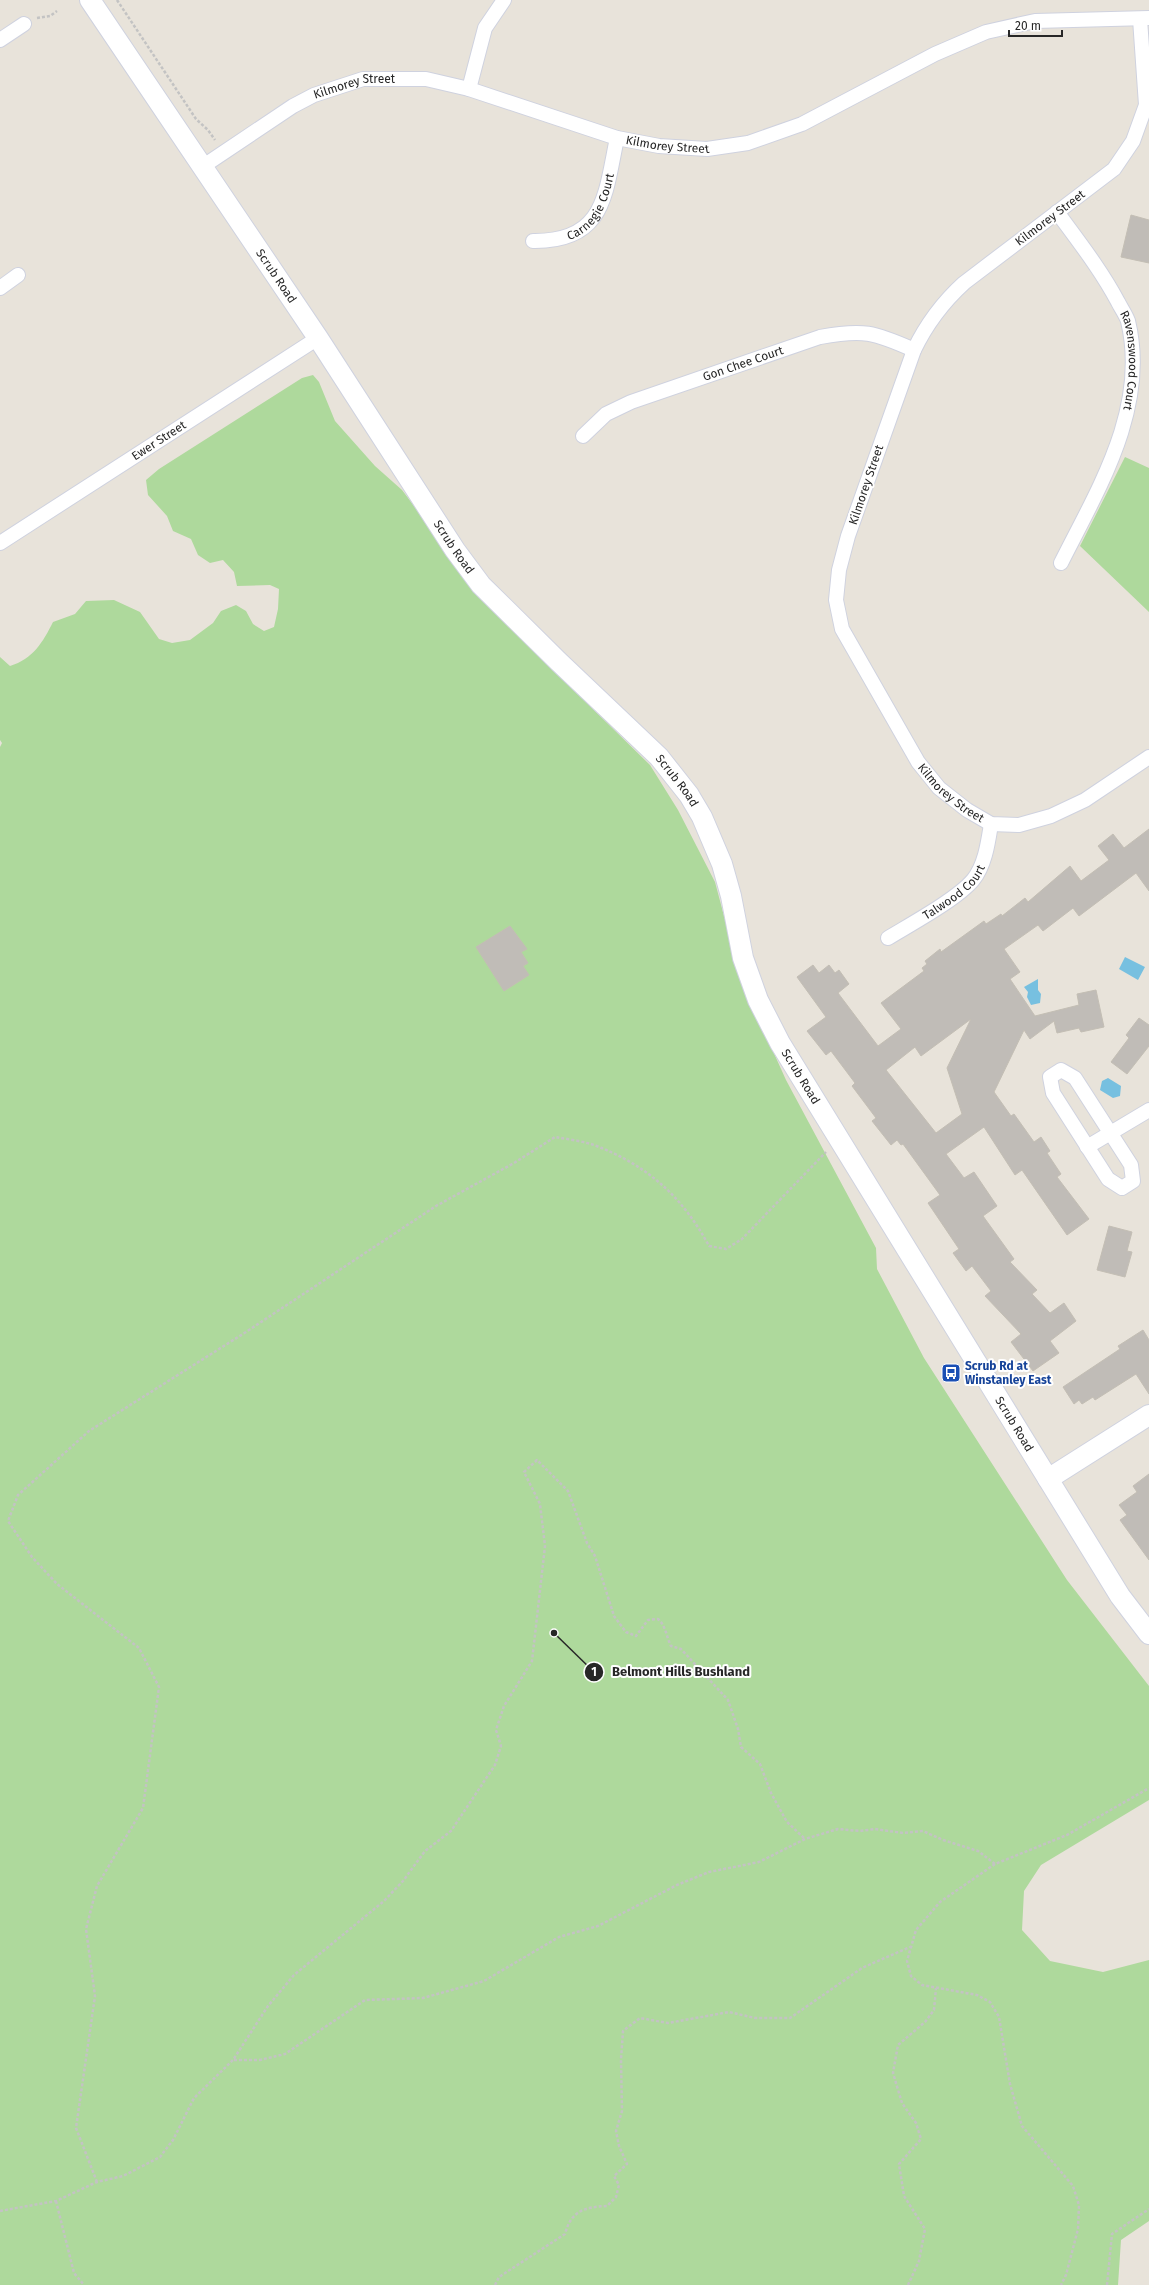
<svg xmlns="http://www.w3.org/2000/svg" width="1149" height="2285" viewBox="0 0 1149 2285" font-family="'Fira Sans',sans-serif">
	<style>
		.green { fill: #aed99c }
		.water { fill: #77c0e0 }
		.building { fill: #c0bcb7; stroke: #c3beb4; fill-rule: evenodd }
		.lines { fill: none; stroke-linecap: round; stroke-linejoin: round }
		.street-casing { stroke: #cfd2df; stroke-width: 16 }
		.secondary-casing { stroke: #cfd2df; stroke-width: 22 }
		.path { stroke: #c3c3c3; stroke-width: 2.5; stroke-dasharray: 3 2; stroke-linecap: butt }
		.street { stroke: #fff; stroke-width: 14 }
		.secondary { stroke: #fff; stroke-width: 20 }
		.labels { text-anchor: middle; dominant-baseline: central; stroke-width: 4; stroke-linejoin: round; paint-order: stroke }
		.street-label { font-size: 12px; fill: #272727; stroke: #fff }
		.transit-label { font-size: 12px; font-weight: bold; fill: #164399; stroke: #fff; text-anchor: start }
		.leader { fill: none; stroke: #272727; stroke-width: 1.5 }
		.callout-dot { fill: #272727; stroke: #fff; stroke-width: 1.5 }
		.mark-label { font-size: 12px; text-anchor: middle; font-weight: bold; fill: #fff }
		.callout-label { font-size: 13px; text-anchor: middle; font-weight: bold; fill: #272727; stroke: #fff; stroke-width: 4; stroke-linejoin: round; paint-order: stroke }
	</style>
	<rect width="100%" height="100%" fill="#e8e3da"/>
	<path class="green" d="M313,375L319,382L335,421L375,466L402,490L495,613L650,765L678,810L715,882L741,980L786,1080L876,1248L877,1269L924,1358L1067,1580L1149,1686V1800L1041,1865L1024,1891L1022,1930L1050,1961L1103,1972L1149,1960V2221L1121,2240L1118,2285H0V747L2,743L0,740V657L10,666C33,659 43,642 53,622L75,614L86,601L114,600L140,612L159,639L172,643L190,640L213,623L221,611L236,605L246,611L253,624L264,631L274,627L278,609L279,589L270,585L237,586L234,572L223,560L210,563L198,555L191,539L173,531L167,516L148,495L146,480L159,469L302,378Z
		M1125,457L1149,468V612L1080,546Z"/>
	<path class="water" d="M1125,957L1145,967L1138,980L1119,969Z
		M1038,979V990L1041,994L1040,1003L1031,1005L1027,997L1028,992L1024,987Z
		M1108,1078L1121,1086L1120,1096L1113,1098L1100,1090L1102,1081Z"/>
	<path class="building" d="M1131,215L1149,220V263L1121,257Z
		M1149,829V891L1136,873L1079,916L1073,908L1043,931L1038,925L1004,949L1020,972L1010,979L1035,1016L1079,1005L1077,994L1096,990L1104,1027L1081,1032L1079,1028L1057,1033L1054,1021L1030,1039L1024,1030L994,1092L1011,1116L1014,1114L1034,1142L1041,1137L1050,1151L1047,1153L1061,1174L1057,1177L1089,1219L1067,1235L1022,1170L1015,1175L984,1127L946,1154L964,1178L974,1172L997,1206L983,1216L1014,1259L1010,1262L1037,1290L1032,1294L1050,1313L1064,1303L1076,1321L1050,1341L1059,1353L1033,1371L1011,1342L1021,1334L985,1296L991,1291L972,1266L966,1271L953,1253L959,1249L928,1203L940,1195L903,1144L901,1145L897,1140L891,1145L872,1121L876,1118L852,1086L855,1083L831,1051L826,1055L807,1031L826,1017L797,977L813,965L819,973L829,965L835,973L839,970L849,984L838,993L878,1046L901,1029L881,1003L924,971L922,968L927,964L925,961L940,949L941,952L984,921L986,924L1001,914L1002,916L1025,898L1028,902L1070,866L1081,881L1109,860L1098,846L1113,834L1124,848ZM971,1019L947,1068L962,1114L936,1133L886,1070L915,1047L921,1056Z
		M510,926L527,949L521,952L528,963L523,966L529,975L504,991L476,947Z
		M1139,1018L1149,1025V1046L1127,1074L1111,1062L1129,1038L1126,1035Z
		M1109,1226L1132,1232L1127,1251L1132,1252L1125,1277L1097,1270Z
		M1143,1330L1149,1340V1394L1136,1374L1095,1400L1093,1397L1082,1404L1079,1400L1074,1404L1063,1387L1120,1349L1118,1346Z
		M1149,1474V1560L1120,1520L1127,1515L1119,1505L1137,1492L1133,1486Z"/>
	<g class="lines">
		<defs>
			<g id="street">
				<path id="s1" d="M1140,19L1146,105L1133,141L1114,169L964,283C942,303 927,323 914,350L848,536L839,570L836,600L842,629L918,762L939,788L967,810L991,824L1019,825L1051,816L1085,800L1149,757"/>
				<path d="M0,40L24,24"/>
				<path d="M469,89L485,28L504,0"/>
				<path id="s2" d="M202,167L293,106L314,95L363,79H426L469,89L617,138L659,146L707,149L748,143L802,124L935,54L986,32L1035,21L1149,18"/>
				<path id="s3" d="M1057,212C1079,242 1101,270 1118,302C1121,308 1126,315 1128,321C1149,408 1098,489 1061,563"/>
				<path id="s4" d="M533,241C605,242 605,195 617,138"/>
				<path d="M0,288L18,275"/>
				<path id="s5" d="M583,436L606,414L631,402L820,337C863,329 874,332 914,350"/>
				<path id="s6" d="M0,543L318,338"/>
				<path id="s7" d="M888,938C911,924 957,899 973,880C985,865 988,843 991,824"/>
				<path d="M1061,1070L1075,1078L1131,1165L1133,1181L1122,1188L1108,1179L1053,1093L1050,1077Z"/>
				<path d="M1087,1147L1149,1110"/>
			</g>
			<g id="secondary">
				<path id="s8" d="M90,0L318,338L455,550L481,585L559,662L659,757L689,795L702,817L722,864L731,896L743,958L758,1000L780,1043L1120,1596L1149,1634"/>
				<path d="M1048,1479L1149,1415"/>
			</g>
		</defs>
		<use href="#street" class="street-casing"/>
		<use href="#secondary" class="secondary-casing"/>
		<path class="path" d="M117,0L196,119L208,130L215,140
			M37,18L50,16L57,11
			M995,1864L940,1902L916,1930L907,1961L911,1976L922,1985L977,1995L990,2002L999,2017L1010,2084L1022,2126L1073,2186L1079,2205L1078,2229L1066,2275L1061,2285
			M234,2060H260L285,2054L365,2000L423,1998L484,1981L559,1937L598,1926L677,1885L709,1872L759,1862L805,1839L838,1829L860,1831L875,1829L903,1833L923,1831L943,1840L978,1851L995,1864L1067,1835L1149,1788
			M97,2182L76,2128L95,1996L86,1929L97,1886L143,1808L159,1687L139,1648L57,1584L32,1557L8,1521L18,1495L89,1431L246,1332L436,1206L514,1163L555,1137C567,1139 582,1141 594,1145C647,1165 682,1196 709,1246L726,1249L742,1239L826,1152
			M56,2201L74,2273L84,2285
			M0,2211L56,2201L97,2182L123,2176L160,2157L173,2140L194,2098L233,2060L268,2006L294,1975L384,1901L403,1881L425,1851L451,1831L495,1765L501,1746L496,1730L504,1706L532,1661L545,1546L540,1504L524,1472L537,1460L568,1491L587,1543L595,1556L614,1616L626,1632L636,1636L648,1620L658,1619C666,1626 666,1636 671,1646L681,1649L728,1700L738,1729L741,1747L760,1764L771,1793L787,1822L805,1839
			M495,2285L499,2277L565,2234C571,2211 584,2207 607,2206L616,2197L619,2185L614,2176L627,2164L619,2146L616,2131L622,2111L621,2059L623,2031L640,2018L668,2023L729,2012L755,2018H790L862,1968L910,1947
			M908,2285L919,2261L925,2229L904,2196L899,2164L921,2139L916,2123L902,2103L893,2073L898,2045L925,2022L934,2010L936,1988
			M1107,2285L1112,2234L1149,2209"/>
		<use href="#street" class="street"/>
		<use href="#secondary" class="secondary"/>
	</g>
	<defs>
		<symbol id="bus-square" viewBox="-11 -11 22 22"><rect x="-9" y="-9" width="18" height="18" rx="4" fill="#1a4fb4" stroke="#fff"/><path d="M-5-6H5V4H4V6H2V4H-2V6H-4V4H-5ZM-3.5-4V0h7V-4ZM-3.5 1.2v1.5H-2V1.2ZM2 1.2v1.5H3.5V1.2Z" fill="#fff"/></symbol>
	</defs>
	<g fill-rule="evenodd">
		<use href="#bus-square" x="940" y="1362" width="22" height="22"/>
	</g>
	<g class="labels">
		<g class="street-label">
			<text stroke="none"><textPath href="#s2" startOffset="175">Kilmorey Street</textPath></text>
			<text stroke="none"><textPath href="#s2" startOffset="499">Kilmorey Street</textPath></text>
			<text stroke="none"><textPath href="#s4" startOffset="75">Carnegie Court</textPath></text>
			<text transform="translate(1050 218) rotate(-37)">Kilmorey Street</text>
			<text stroke="none"><textPath href="#s8" startOffset="333">Scrub Road</textPath></text>
			<text stroke="none"><textPath href="#s3" startOffset="170">Ravenswood Court</textPath></text>
			<text stroke="none"><textPath href="#s5" startOffset="178">Gon Chee Court</textPath></text>
			<text stroke="none"><textPath href="#s6" startOffset="189">Ewer Street</textPath></text>
			<text transform="translate(866 485) rotate(-71)">Kilmorey Street</text>
			<text stroke="none"><textPath href="#s8" startOffset="657">Scrub Road</textPath></text>
			<text stroke="none"><textPath href="#s8" startOffset="981">Scrub Road</textPath></text>
			<text stroke="none"><textPath href="#s1" startOffset="922">Kilmorey Street</textPath></text>
			<text stroke="none"><textPath href="#s7" startOffset="81">Talwood Court</textPath></text>
			<text stroke="none"><textPath href="#s8" startOffset="1305">Scrub Road</textPath></text>
			<text stroke="none"><textPath href="#s8" startOffset="1713">Scrub Road</textPath></text>
		</g>
		<g class="transit-label">
			<text x="965" y="1366">Scrub Rd at<tspan x="965" dy="14">Winstanley East</tspan></text>
		</g>
	</g>
	<path class="leader" d="M554 1633L594 1672"/>
	<g class="callout-dot">
		<circle cx="554" cy="1633" r="4"/>
		<circle cx="594" cy="1672" r="10"/>
	</g>
	<g class="mark-label">
		<text x="594" y="1676">1</text>
	</g>
	<g class="callout-label">
		<text x="681" y="1676">Belmont Hills Bushland</text>
	</g>
	<path d="M1009 30v6h53v-6" fill="none" stroke="#272727" stroke-width="2"/>
	<text x="1015" y="30" font-size="12" fill="#272727" stroke="#ffffff" stroke-width="3" paint-order="stroke">20 m</text>
</svg>
